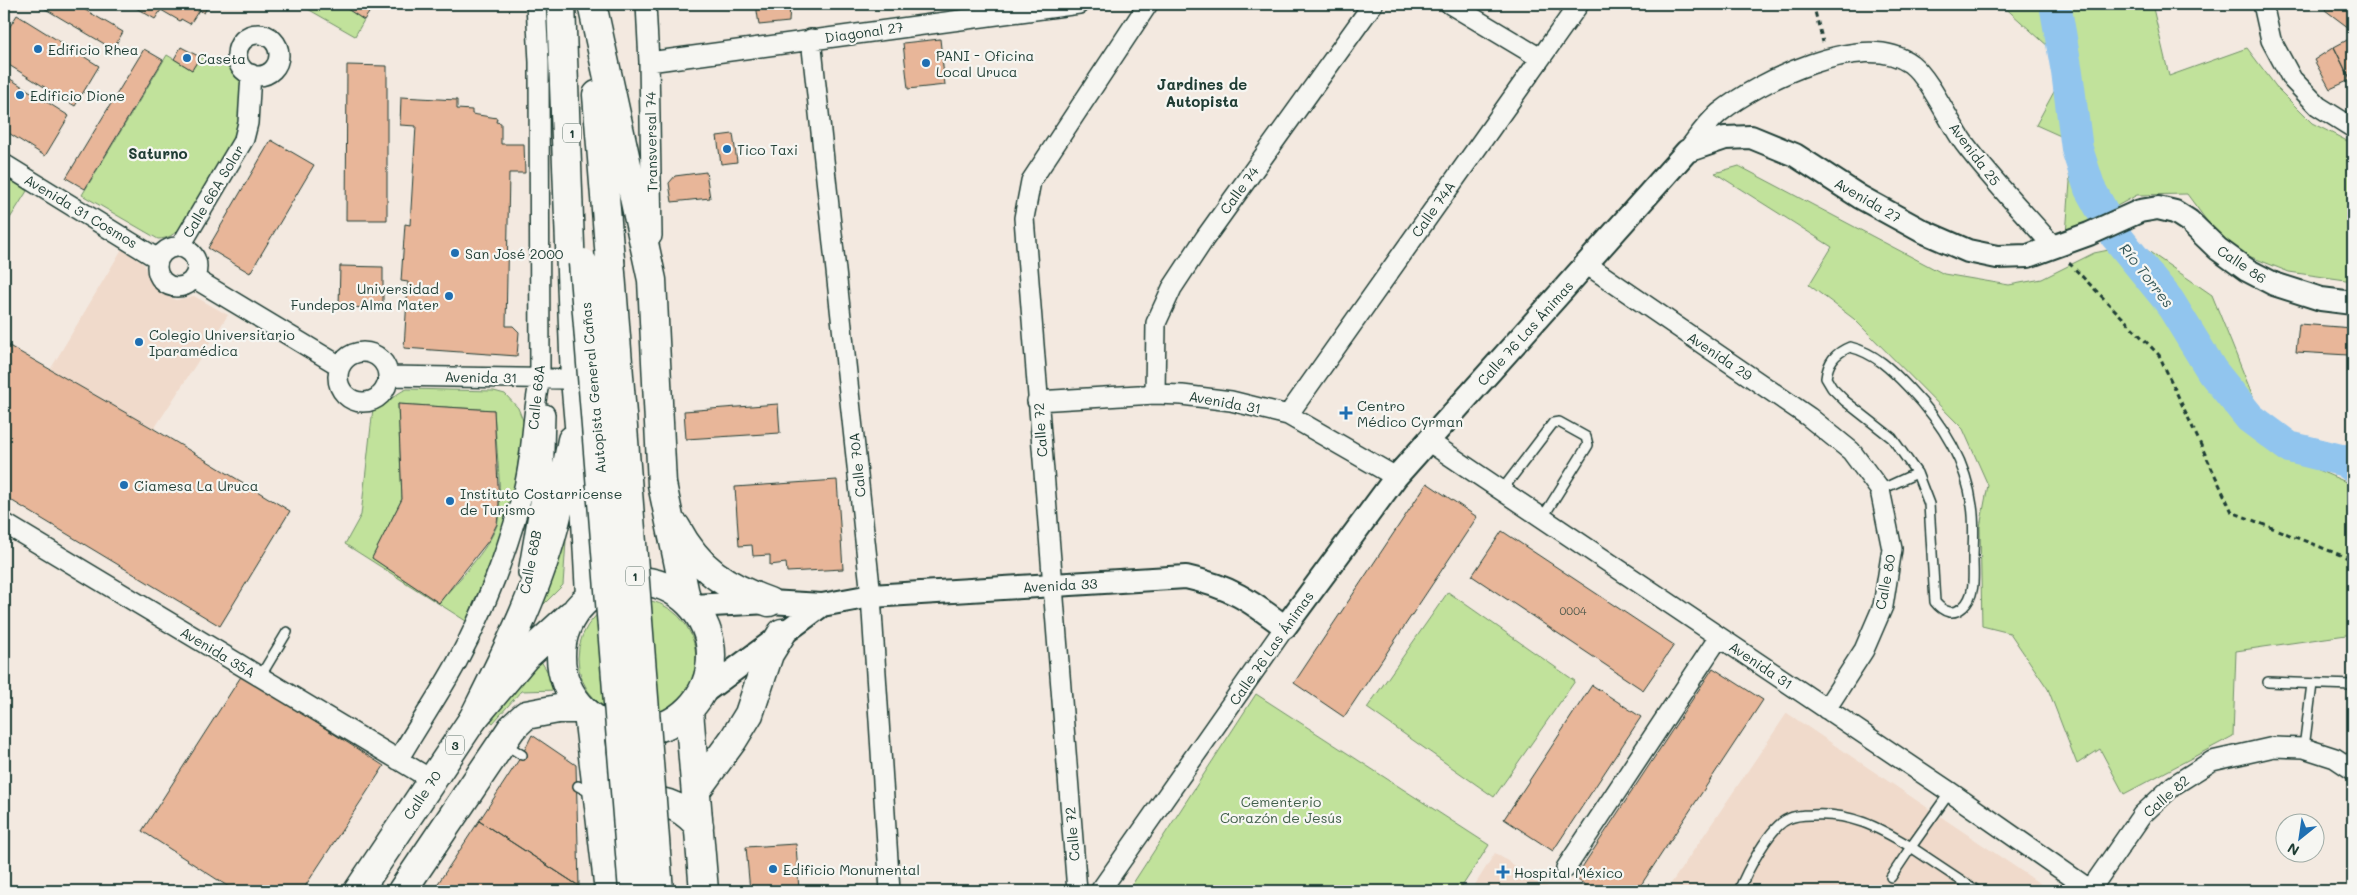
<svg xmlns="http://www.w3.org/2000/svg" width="2357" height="895" viewBox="0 0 2357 895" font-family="Mali,sans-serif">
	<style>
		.built { fill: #f0dacb }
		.green { fill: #c1e29b; stroke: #709068; fill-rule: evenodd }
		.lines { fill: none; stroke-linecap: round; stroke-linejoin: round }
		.river { stroke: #91c5ee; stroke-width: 32 }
		.building { fill: #e8b699; stroke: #1f3d34 }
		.service-casing { stroke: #1f3d34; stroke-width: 12 }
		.minor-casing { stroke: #1f3d34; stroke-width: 22 }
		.tertiary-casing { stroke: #1f3d34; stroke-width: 26 }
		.primary-casing { stroke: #1f3d34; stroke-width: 31 }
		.trunk-casing { stroke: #1f3d34; stroke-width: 31 }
		.path { stroke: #1f3d34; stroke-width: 3; stroke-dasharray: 5 4; stroke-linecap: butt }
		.service { stroke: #f6f6f2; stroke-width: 9 }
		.minor { stroke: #f6f6f2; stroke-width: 19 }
		.tertiary { stroke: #f6f6f2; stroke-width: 22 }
		.primary { stroke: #f6f6f2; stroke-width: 28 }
		.trunk { stroke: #f6f6f2; stroke-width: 28 }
		.trunk-bridge-casing { stroke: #1f3d34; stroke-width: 31; stroke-linecap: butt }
		.trunk-bridge { stroke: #f6f6f2; stroke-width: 28 }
		.poi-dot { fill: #1f6fb2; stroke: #f6f6f2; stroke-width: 2 }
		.labels { text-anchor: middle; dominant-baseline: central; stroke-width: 4.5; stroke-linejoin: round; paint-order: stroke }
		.number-label { font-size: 11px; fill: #515b4d }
		.shield { fill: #f6f6f2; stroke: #60746d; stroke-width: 1 }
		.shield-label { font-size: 12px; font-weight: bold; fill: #1f3d34 }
		.street-label { font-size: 14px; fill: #1f3d34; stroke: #f6f6f2 }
		.poi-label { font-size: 14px; fill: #1f3d34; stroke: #f6f6f2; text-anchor: start }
		.park-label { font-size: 14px; fill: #3f5e49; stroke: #f6f6f2 }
		.neighbourhood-label { font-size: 15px; font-weight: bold; fill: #1f3d34; stroke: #f6f6f2 }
		.water-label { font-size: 15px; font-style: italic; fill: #365859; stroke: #f6f6f2 }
	</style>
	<rect width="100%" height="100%" fill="#f3e9e0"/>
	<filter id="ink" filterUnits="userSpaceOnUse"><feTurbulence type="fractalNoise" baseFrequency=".02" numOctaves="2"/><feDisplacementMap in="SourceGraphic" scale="10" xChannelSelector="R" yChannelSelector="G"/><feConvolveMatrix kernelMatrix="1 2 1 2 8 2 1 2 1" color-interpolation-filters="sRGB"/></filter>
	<g filter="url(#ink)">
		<path class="built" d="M122,249L144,264L149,280L156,289L166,296L176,300L194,296L228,315L154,429L50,370Z
			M1787,713L2051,891H1666Z
			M1495,853L1554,891H1471Z"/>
		<path class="green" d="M299,4H340L364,20L355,36Z
			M2001,4H2152L2169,76L2247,48L2278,89L2312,123L2353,144V281L2289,272L2226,247L2187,194L2137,195L2066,234L2070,182L2065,138L2036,125L2056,88L2050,48Z
			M167,55L192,70L200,57L234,69L243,80L238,130L182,227C174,234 168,239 158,239L82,195Z
			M1739,166L1944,274L2009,285L2042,279L2094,253L2138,244L2212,295L2256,404L2285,456L2353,485V634L2236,651L2233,736L2124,794L2100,749L2077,764L2048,689L2010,633L1982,626L1980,527L1988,485L1963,429L1854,319L1809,285L1832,247L1715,173Z
			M4,176L27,191L4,228Z
			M407,389L494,391L505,394L518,408L524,423L514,491L496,549L466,621L345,544L361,515L373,408C388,406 393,394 407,389ZM398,404L494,410C495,436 504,504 497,525C487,552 457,581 439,603L372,558L402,499Z
			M570,482L563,585L522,626Z
			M1448,592L1575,681L1494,797L1367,708Z
			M578 658a59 59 0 1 1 118 0a59 59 0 1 1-118 0Z
			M539,658L559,690L521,691L493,723L485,716Z
			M1256,694L1489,845L1459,891H1128Z"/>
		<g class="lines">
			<path class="river" d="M2055,4L2067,72L2077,149L2090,189L2116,236L2169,301L2212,371L2250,418L2289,447L2345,461L2353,467"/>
		</g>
		<path class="building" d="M37,4H75L123,32L113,49Z
			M129,4H209L204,13L199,10L190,24L181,19L180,21L161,10L155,19Z
			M340,4H375L364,20Z
			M756,4H790L789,22L759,25Z
			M2329,4H2353V31L2325,10Z
			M17,15L99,66L75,106L4,62V36Z
			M2351,38L2353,43V76L2349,77L2334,47Z
			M940,39L945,85L908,89L903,43Z
			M181,47L200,57L192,70L174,59Z
			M2334,47L2350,80L2330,89L2314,60Z
			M144,49L163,60L85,189L66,178Z
			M347,65L387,66V220H346Z
			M4,75L69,116L45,156L4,130Z
			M401,97L457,100V109L472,110V114L497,118L496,122L501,123V144H524L525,173H509L506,326H513L519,332L517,356L404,348L408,282L401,281L405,224L410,225L416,126L400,125Z
			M733,134L737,162L721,164L717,136Z
			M271,140L314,165L250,273L208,248Z
			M706,172L710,198L672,202L669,183L675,176Z
			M340,266L383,267V308L339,307Z
			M2299,324L2353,328V353H2348V355L2296,352Z
			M4,343L154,429L290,511L220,626L4,496Z
			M398,404L494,410L499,504L497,524L489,540L439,603L372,558L402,499Z
			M778,404L780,433L686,439L684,411Z
			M837,480L843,569L787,572L786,563L770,565V555L753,556L752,545L739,546L735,487Z
			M1427,483L1477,517L1344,717L1294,683Z
			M1502,531L1674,645L1643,690L1472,576Z
			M1713,668L1763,700L1637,891H1594L1575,878Z
			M242,675L384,766L302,891H235L142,831Z
			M1592,685L1641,717L1553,851L1504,819Z
			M532,735L576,765L579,886L479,821L522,755Z
			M479,821L579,886V891H433Z
			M796,844L799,891H750L746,847Z"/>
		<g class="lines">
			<defs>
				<path id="service" d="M1850,347C1875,353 1892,370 1909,388C1941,421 1966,460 1972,506C1975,524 1973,543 1973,560C1973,575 1976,596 1963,607C1953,616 1943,612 1935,602L1929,504L1917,473L1892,438L1845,401L1832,388L1826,378C1828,362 1835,353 1850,347Z
					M1502,490L1553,423L1559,422L1586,437L1588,445L1543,517
					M1880,490L1917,473
					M260,677L287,632
					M2268,682L2353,685
					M505,744L522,755
					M2304,748L2312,684
					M578,786L593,794
					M1891,877L1911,847L1977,891
					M1739,891C1746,873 1770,826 1788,819C1794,816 1804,815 1811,815C1850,812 1878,827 1911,847L1950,792"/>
				<path id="minor" d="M646,4L649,62L652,236
					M1450,4L1540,58
					M2263,4L2271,40L2292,79L2318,106L2353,128
					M237 55a21 21 0 1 1 42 0a21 21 0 1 1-42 0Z
					M811,39L871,596L890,891
					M649,62L1079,4
					M1687,151C1697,138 1706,124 1719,113C1757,82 1864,29 1911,64C1931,80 1948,121 1964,143C1991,179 2023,212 2053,246
					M4,164L158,259
					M157 267a20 20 0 1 1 40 0a20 20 0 1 1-40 0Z
					M180,247L244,139L248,123L251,74
					M1586,264L1809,417L1851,451L1880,490L1892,549L1883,606L1864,650L1826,709
					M194,278L340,366
					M338 377a25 25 0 1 1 50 0a25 25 0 1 1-50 0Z
					M388,376L575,379
					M1155,394L1156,323L1172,288L1205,238L1373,4
					M1037,401L1155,394L1182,395L1231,401L1288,415L1396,477
					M1288,415L1579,4
					M1428,441L1950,792L2092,891
					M4,523L432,780
					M528,573L543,485L545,414
					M398,760C417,727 439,695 457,662C485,610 507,552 522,495C533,457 531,417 540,379L539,62L536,4
					M1566,868L1719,637
					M2090,890L2142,815L2174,785L2212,761L2274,747L2304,748L2335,758L2353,770
					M1077,891L1024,218L1031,181L1148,4
					M1100,891L1285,627"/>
				<path id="tertiary" d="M693,606L769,602L822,605L871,596L1186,577C1231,587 1249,600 1285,627L1396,477L1687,151L1725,138L1751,137L1795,155L1860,197L1922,231L1968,251L1997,257L2028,256L2089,234L2140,211L2158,208L2175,212L2189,221L2218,249L2247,270L2274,284L2321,299L2353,303
					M703,693L822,605"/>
				<path id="primary" d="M561 656a75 75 0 1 1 150 0a75 75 0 1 1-150 0Z
					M358,891L473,719L525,657L571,615
					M402,891L512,728L526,715L558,709H582"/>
				<path id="trunk" d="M561,4L575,379L584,483L590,595
					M592,4L652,280L662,484L686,599
					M597,95L610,260
					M676,527C699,570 725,586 769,602
					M689,711L704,891
					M588,714L609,891
					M473,719C506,653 540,587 557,515C562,490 567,465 572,440
					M697,789L733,740L749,714L769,654L782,633
					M630,807C657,794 681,805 699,826"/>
			</defs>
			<use href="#service" class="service-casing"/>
			<use href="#minor" class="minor-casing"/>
			<use href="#tertiary" class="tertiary-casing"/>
			<use href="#primary" class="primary-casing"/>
			<use href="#trunk" class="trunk-casing"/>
			<path class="path" d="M1813,4L1823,42
				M2069,263L2159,355L2232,512L2353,560"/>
			<use href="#service" class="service"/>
			<use href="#minor" class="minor"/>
			<use href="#tertiary" class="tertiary"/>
			<use href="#primary" class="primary"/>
			<use href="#trunk" class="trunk"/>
			<defs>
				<path id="trunk-bridge" d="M610,260L659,891
					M583,263L633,891"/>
			</defs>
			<use href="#trunk-bridge" class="trunk-bridge-casing"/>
			<use href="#trunk-bridge" class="trunk-bridge"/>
		</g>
	</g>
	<g class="poi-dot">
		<circle cx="38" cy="49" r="5"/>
		<circle cx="187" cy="58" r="5"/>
		<circle cx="926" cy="63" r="5"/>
		<circle cx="20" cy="95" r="5"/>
		<circle cx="727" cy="149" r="5"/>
		<circle cx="455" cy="253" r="5"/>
		<circle cx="449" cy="296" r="5"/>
		<circle cx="139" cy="342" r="5"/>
		<path d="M1343.5 405.5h5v5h5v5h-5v5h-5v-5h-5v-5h5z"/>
		<circle cx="124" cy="485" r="5"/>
		<circle cx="450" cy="501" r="5"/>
		<circle cx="773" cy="869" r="5"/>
		<path d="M1500.5 864.5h5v5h5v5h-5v5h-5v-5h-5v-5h5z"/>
	</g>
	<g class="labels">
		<g class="number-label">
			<text x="1573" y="610">0004</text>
		</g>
		<g class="shield">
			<rect x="563" y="123.5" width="18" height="19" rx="4"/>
			<rect x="626" y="566.5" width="18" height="19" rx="4"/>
			<rect x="446" y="735.5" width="18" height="19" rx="4"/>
		</g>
		<g class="shield-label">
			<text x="572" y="133">1</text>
			<text x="635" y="576">1</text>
			<text x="455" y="745">3</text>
		</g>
		<g class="street-label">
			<text transform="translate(864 32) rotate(-8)">Diagonal 27</text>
			<text transform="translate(651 142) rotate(-91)">Transversal 74</text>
			<text transform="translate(1975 154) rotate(53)">Avenida 25</text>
			<text transform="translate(1239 190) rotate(-54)">Calle 74</text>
			<text transform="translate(213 191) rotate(-59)">Calle 66A Solar</text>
			<text transform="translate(1868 200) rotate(30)">Avenida 27</text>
			<text transform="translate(1433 209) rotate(-55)">Calle 74A</text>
			<text transform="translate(81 211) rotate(31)">Avenida 31 Cosmos</text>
			<text transform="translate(2242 264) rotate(34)">Calle 86</text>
			<text transform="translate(1525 333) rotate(-48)">Calle 76 Las Ánimas</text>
			<text transform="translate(1720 356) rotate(34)">Avenida 29</text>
			<text transform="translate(481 377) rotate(1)">Avenida 31</text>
			<text transform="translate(593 388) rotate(-95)">Autopista General Cañas</text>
			<text transform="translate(536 397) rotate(-84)">Calle 68A</text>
			<text transform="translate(1225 402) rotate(10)">Avenida 31</text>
			<text transform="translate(1040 430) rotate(-94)">Calle 72</text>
			<text transform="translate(857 465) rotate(-96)">Calle 70A</text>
			<text transform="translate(530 562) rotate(-79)">Calle 68B</text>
			<text transform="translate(1885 582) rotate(-79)">Calle 80</text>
			<text transform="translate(1060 585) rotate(-3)">Avenida 33</text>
			<text transform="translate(1271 648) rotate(-55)">Calle 76 Las Ánimas</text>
			<text transform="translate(218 652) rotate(31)">Avenida 35A</text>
			<text transform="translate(1761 665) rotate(34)">Avenida 31</text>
			<text transform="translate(422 795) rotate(-56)">Calle 70</text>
			<text transform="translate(2166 796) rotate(-41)">Calle 82</text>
			<text transform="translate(1072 834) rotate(-95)">Calle 72</text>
		</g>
		<g class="poi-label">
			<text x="48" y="49">Edificio Rhea</text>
			<text x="936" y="55">PANI - Oficina<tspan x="936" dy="16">Local Uruca</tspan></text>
			<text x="197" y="58">Caseta</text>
			<text x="30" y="95">Edificio Dione</text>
			<text x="737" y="149">Tico Taxi</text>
			<text x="465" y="253">San José 2000</text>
			<text x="439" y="288" text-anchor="end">Universidad<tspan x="439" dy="16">Fundepos Alma Mater</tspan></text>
			<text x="149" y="334">Colegio Universitario<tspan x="149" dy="16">Iparamédica</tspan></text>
			<text x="1357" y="405">Centro<tspan x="1357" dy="16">Médico Cyrman</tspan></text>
			<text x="134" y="485">Ciamesa La Uruca</text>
			<text x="460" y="493">Instituto Costarricense<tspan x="460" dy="16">de Turismo</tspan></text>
			<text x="783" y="869">Edificio Monumental</text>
			<text x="1514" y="872">Hospital México</text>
		</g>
		<g class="park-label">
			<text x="1281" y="801">Cementerio<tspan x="1281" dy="16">Corazón de Jesús</tspan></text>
		</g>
		<g class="neighbourhood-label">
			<text x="1202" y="84">Jardines de<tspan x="1202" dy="17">Autopista</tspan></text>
			<text x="158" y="153">Saturno</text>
		</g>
		<g class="water-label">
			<text transform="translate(2147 275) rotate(52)">Río Torres</text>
		</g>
	</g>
	<rect width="2357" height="895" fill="none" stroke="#f6f6f2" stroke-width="20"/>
	<rect x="10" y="10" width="2337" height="875" fill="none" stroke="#1f3d34" stroke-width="2" filter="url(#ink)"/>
	<g transform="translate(2300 838) rotate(210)"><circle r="24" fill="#f6f6f2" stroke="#a0aca6"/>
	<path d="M0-4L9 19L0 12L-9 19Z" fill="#1f6fb2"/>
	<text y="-8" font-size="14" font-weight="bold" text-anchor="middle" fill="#1f3d34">N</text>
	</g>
</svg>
